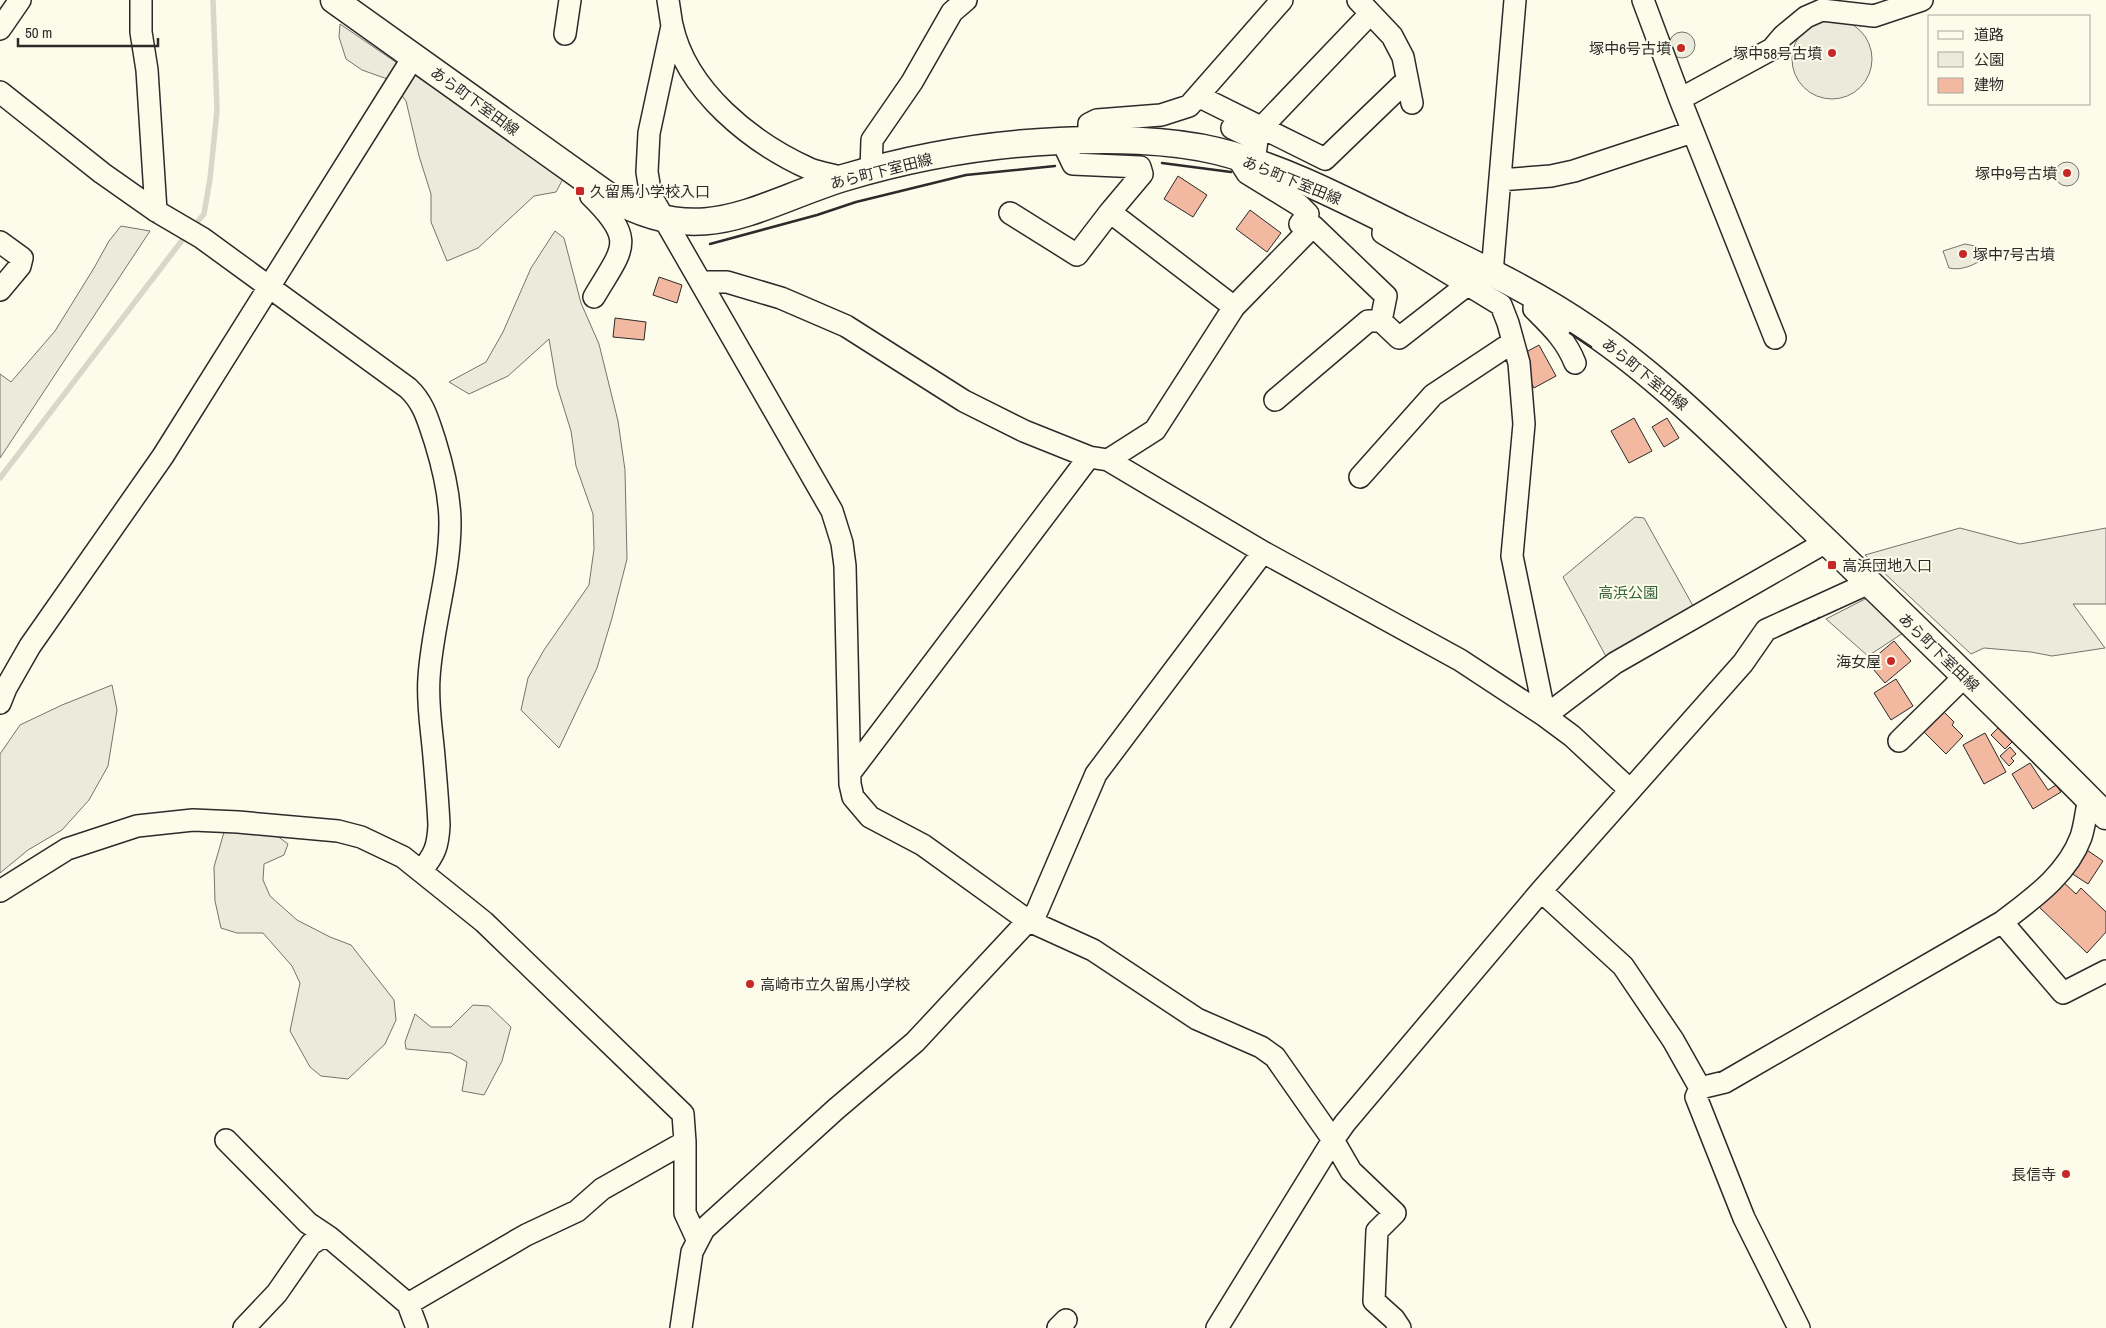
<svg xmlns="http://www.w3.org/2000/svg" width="2106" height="1328" viewBox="0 0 2106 1328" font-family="'Archivo Narrow','Noto Sans JP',sans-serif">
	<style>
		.green { fill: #ecebdb; stroke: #74746e }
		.parking { fill: #eceadb; stroke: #74746e }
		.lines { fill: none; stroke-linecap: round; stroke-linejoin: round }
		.stream { stroke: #d8d7c9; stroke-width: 5.5 }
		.building { fill: #f2b8a0; stroke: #2b2b2b }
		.minor-casing { stroke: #2b2b2b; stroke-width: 24 }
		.major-casing { stroke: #2b2b2b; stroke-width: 29 }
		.minor { stroke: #fdfbea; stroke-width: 21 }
		.major { stroke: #fdfbea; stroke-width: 26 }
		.fence { stroke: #2b2b2b; stroke-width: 1; stroke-dasharray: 6 2.5; stroke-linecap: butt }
		.wall { stroke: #2b2b2b; stroke-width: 2.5 }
		.poi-dot { fill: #c62828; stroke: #fdfbea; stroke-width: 2 }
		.labels { text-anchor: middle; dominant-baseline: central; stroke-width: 4; stroke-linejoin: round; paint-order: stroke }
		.poi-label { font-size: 15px; fill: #2b2b2b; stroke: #fdfbea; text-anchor: end }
		.street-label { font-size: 15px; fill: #2b2b2b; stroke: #fdfbea }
		.park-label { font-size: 15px; fill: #34623c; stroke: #fdfbea }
	</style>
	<rect width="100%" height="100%" fill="#fdfbea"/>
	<path class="green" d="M1792 59a40 40 0 1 1 80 0a40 40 0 1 1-80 0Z
		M340,24L564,177L556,192L534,196L478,248L447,261L431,222V194L419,156L406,101L390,80L362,70L346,59L339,37Z
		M1669 45a13 13 0 1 1 26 0a13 13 0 1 1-26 0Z
		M2055 174a12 12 0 1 1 24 0a12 12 0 1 1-24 0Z
		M121,226L150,231L0,458V374L11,382L55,331L94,268L109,241Z
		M555,231L564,238L581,303L599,344L618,421L625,470L627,559L612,618L597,668L559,748L521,710L528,678L544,650L589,585L594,549L593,514L576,466L571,431L557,386L549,339L508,376L469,394L449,382L486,362L503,332L531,268Z
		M1965,244L1980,247L1984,258C1975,265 1961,271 1949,268L1943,251Z
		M1635,517L1644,518L1697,613L1609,662L1563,577Z
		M1960,528L2020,544L2106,528V604H2073L2105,648L2052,656L2031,652L1984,648L1971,654L1865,555Z
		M112,685L117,710L108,766L89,800L62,830L28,850L0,873V754L20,725L62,705Z
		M235,827L276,835L288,844L284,855L264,864L263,880L270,896L297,920L330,937L351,945L394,1000L396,1020L385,1044L348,1079L321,1076L310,1067L290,1031L300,983L292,966L263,933H237L221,928L215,901L214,867L224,832Z
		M473,1005L489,1006L511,1027L502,1061L484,1095L462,1091L467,1062L451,1053L406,1049L405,1042L415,1014L431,1027H451Z"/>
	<path class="parking" d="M1867,598L1903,633L1868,656L1826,619Z"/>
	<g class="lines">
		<path class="stream" d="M193,227L204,214L210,179L217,111L213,0
			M0,478L187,234"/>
	</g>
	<path class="building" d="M1178,176L1207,195L1193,217L1164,199Z
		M1250,210L1281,233L1267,252L1236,229Z
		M659,277L682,285L677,303L653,295Z
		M615,318L646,322L644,340L613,337Z
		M1539,345L1556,376L1534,388L1517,357Z
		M1634,418L1652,451L1629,463L1611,431Z
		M1667,418L1679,438L1664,447L1652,427Z
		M1894,641L1911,661L1885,683L1868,663Z
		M1896,679L1913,706L1891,720L1874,693Z
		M1940,708L1954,722L1952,725L1963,736L1946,754L1920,728Z
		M1999,727L2013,741L2005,749L1991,735Z
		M1985,733L2006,772L1984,784L1963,745Z
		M2010,747L2016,754L2011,758L2014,761L2009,766L2000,756Z
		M2030,763L2048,790L2056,785L2061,792L2033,809L2012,774Z
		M2084,848L2103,861L2088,884L2068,871Z
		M2061,880L2076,894L2081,888L2106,912V932L2087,953L2037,905Z"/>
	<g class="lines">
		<defs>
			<path id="minor" d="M141,0V32L147,70L156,211
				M668,0L672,26L649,133L647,172L651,196L832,511L842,543L845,566L850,784L853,797L870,817L923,845L1027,920L1093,950L1197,1019L1261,1047L1275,1057L1333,1140L1351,1171L1395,1213L1377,1231L1374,1301L1394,1319L1400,1328
				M1358,0L1392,36L1403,57L1412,103
				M1643,0L1680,99L1775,338
				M672,25C686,91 752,143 810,169C821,173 833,175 844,178
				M0,29L20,0
				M565,34L570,0
				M0,92L102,173L156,211L202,238L408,388C424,403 428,420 435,441C443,467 450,496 450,523C450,575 432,626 429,678C427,705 432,731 434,757C436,780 438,803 439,825C438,846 435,854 422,870
				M1198,96L1325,159L1407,80
				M1680,99L1772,49L1783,36L1806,17L1822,10L1874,16L1922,0
				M1262,127L1370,14
				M1232,128L1257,140L1254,162
				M1062,141L1073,164L1140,167L1142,174L1110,212L1234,307
				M1089,141V124L1097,120L1161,115L1189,106L1282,0
				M1237,157L1247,173L1299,205L1308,214L1300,224
				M871,171L872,140L912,82L952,12L966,0
				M1500,180L1551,176L1574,171L1692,132
				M592,185L591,196C637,241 623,248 594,297
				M1010,213L1077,255L1110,212
				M1385,220L1383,233L1501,305L1508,323L1519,363L1524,424L1512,556L1545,716L1615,663L1826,542
				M0,242L22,258L20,266L0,290
				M1492,273L1515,0
				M701,282H727L781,298L846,326L964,401L1024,431L1089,457L1108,460L1263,552L1460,660L1545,716L1572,736L1630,790
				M1535,296L1534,309C1551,326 1566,340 1575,363
				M1275,400L1368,321H1381
				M1108,460L1155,430L1234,307L1313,226L1386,296L1381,321L1399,338L1467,285
				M1360,477L1433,395L1513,342
				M0,703L6,688L30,646L163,456L414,56
				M1899,741L1964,677
				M850,773L1089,457
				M0,891L67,849L137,826L193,820L238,822L338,831L361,837L403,857L484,922L683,1114L685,1142V1213L697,1239
				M1541,891L1623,966L1673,1040L1700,1088L1725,1082L2002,922C2032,899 2067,875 2081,837C2085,825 2086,811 2089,799
				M2002,922L2063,993L2106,971
				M1700,1088L1696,1097L1744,1218L1799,1328
				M226,1140L308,1223L329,1237
				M408,1304L526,1235L577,1211L602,1189L685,1142
				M244,1328L277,1293L311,1244L319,1239L329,1237L408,1304L417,1328
				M681,1328L692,1252L704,1229L836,1109L915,1042L1037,911L1096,774L1263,552
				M1058,1328L1066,1320
				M1217,1328L1333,1140L1345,1123L1541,891L1743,663L1766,630L1869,583"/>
			<path id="major" d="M334,0L610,197C703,250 754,206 843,178C913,157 987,144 1059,141C1110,139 1167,139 1217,151C1282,167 1343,199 1403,229C1466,260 1530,289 1588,329C1668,383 1735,454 1805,521C1906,618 2007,716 2106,816"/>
		</defs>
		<use href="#minor" class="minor-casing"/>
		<use href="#major" class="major-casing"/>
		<use href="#minor" class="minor"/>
		<use href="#major" class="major"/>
		<path class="fence" d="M1786,633L1820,617"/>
		<path class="wall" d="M1162,163L1231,172
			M710,244L817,215L856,202L966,175L1055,166
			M1570,333L1591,347"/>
	</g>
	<g class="poi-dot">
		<circle cx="1681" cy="48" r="5"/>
		<circle cx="1832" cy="53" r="5"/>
		<circle cx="2067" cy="173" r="5"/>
		<rect x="575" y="186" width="10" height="10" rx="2.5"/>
		<circle cx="1963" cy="254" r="5"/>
		<rect x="1827" y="560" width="10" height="10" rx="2.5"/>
		<circle cx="1891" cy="661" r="5"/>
		<circle cx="750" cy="984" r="5"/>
		<circle cx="2066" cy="1174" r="5"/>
	</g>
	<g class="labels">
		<g class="poi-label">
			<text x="1671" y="48">塚中6号古墳</text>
			<text x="1822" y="53">塚中58号古墳</text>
			<text x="2057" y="173">塚中9号古墳</text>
			<text x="590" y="191" text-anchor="start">久留馬小学校入口</text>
			<text x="1973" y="254" text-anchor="start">塚中7号古墳</text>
			<text x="1842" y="565" text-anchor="start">高浜団地入口</text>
			<text x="1881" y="661">海女屋</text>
			<text x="760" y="984" text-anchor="start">高崎市立久留馬小学校</text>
			<text x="2056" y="1174">長信寺</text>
		</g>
		<g class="street-label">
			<text transform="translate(475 101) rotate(36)">あら町下室田線</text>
			<text transform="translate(881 171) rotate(-14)">あら町下室田線</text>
			<text transform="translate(1292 180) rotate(22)">あら町下室田線</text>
			<text transform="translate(1645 374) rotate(39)">あら町下室田線</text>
			<text transform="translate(1939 652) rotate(44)">あら町下室田線</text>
		</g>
		<g class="park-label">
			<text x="1628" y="592">高浜公園</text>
		</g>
	</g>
	<rect x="1928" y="15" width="162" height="90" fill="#fdfbea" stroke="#a9a89e"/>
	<rect x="1938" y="31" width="25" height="8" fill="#fdfbea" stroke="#a9a89e"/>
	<text x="1974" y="40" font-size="15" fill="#2b2b2b">道路</text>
	<rect x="1938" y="52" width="25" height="15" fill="#ecebdb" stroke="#a9a89e"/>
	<text x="1974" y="65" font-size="15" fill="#2b2b2b">公園</text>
	<rect x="1938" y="78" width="25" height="15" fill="#f2b8a0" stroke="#a9a89e"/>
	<text x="1974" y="90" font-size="15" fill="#2b2b2b">建物</text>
	<path d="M18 38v8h140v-8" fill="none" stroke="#2b2b2b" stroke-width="2.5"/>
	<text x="25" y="38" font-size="15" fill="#2b2b2b" stroke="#fdfbea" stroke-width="4" paint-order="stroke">50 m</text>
</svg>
